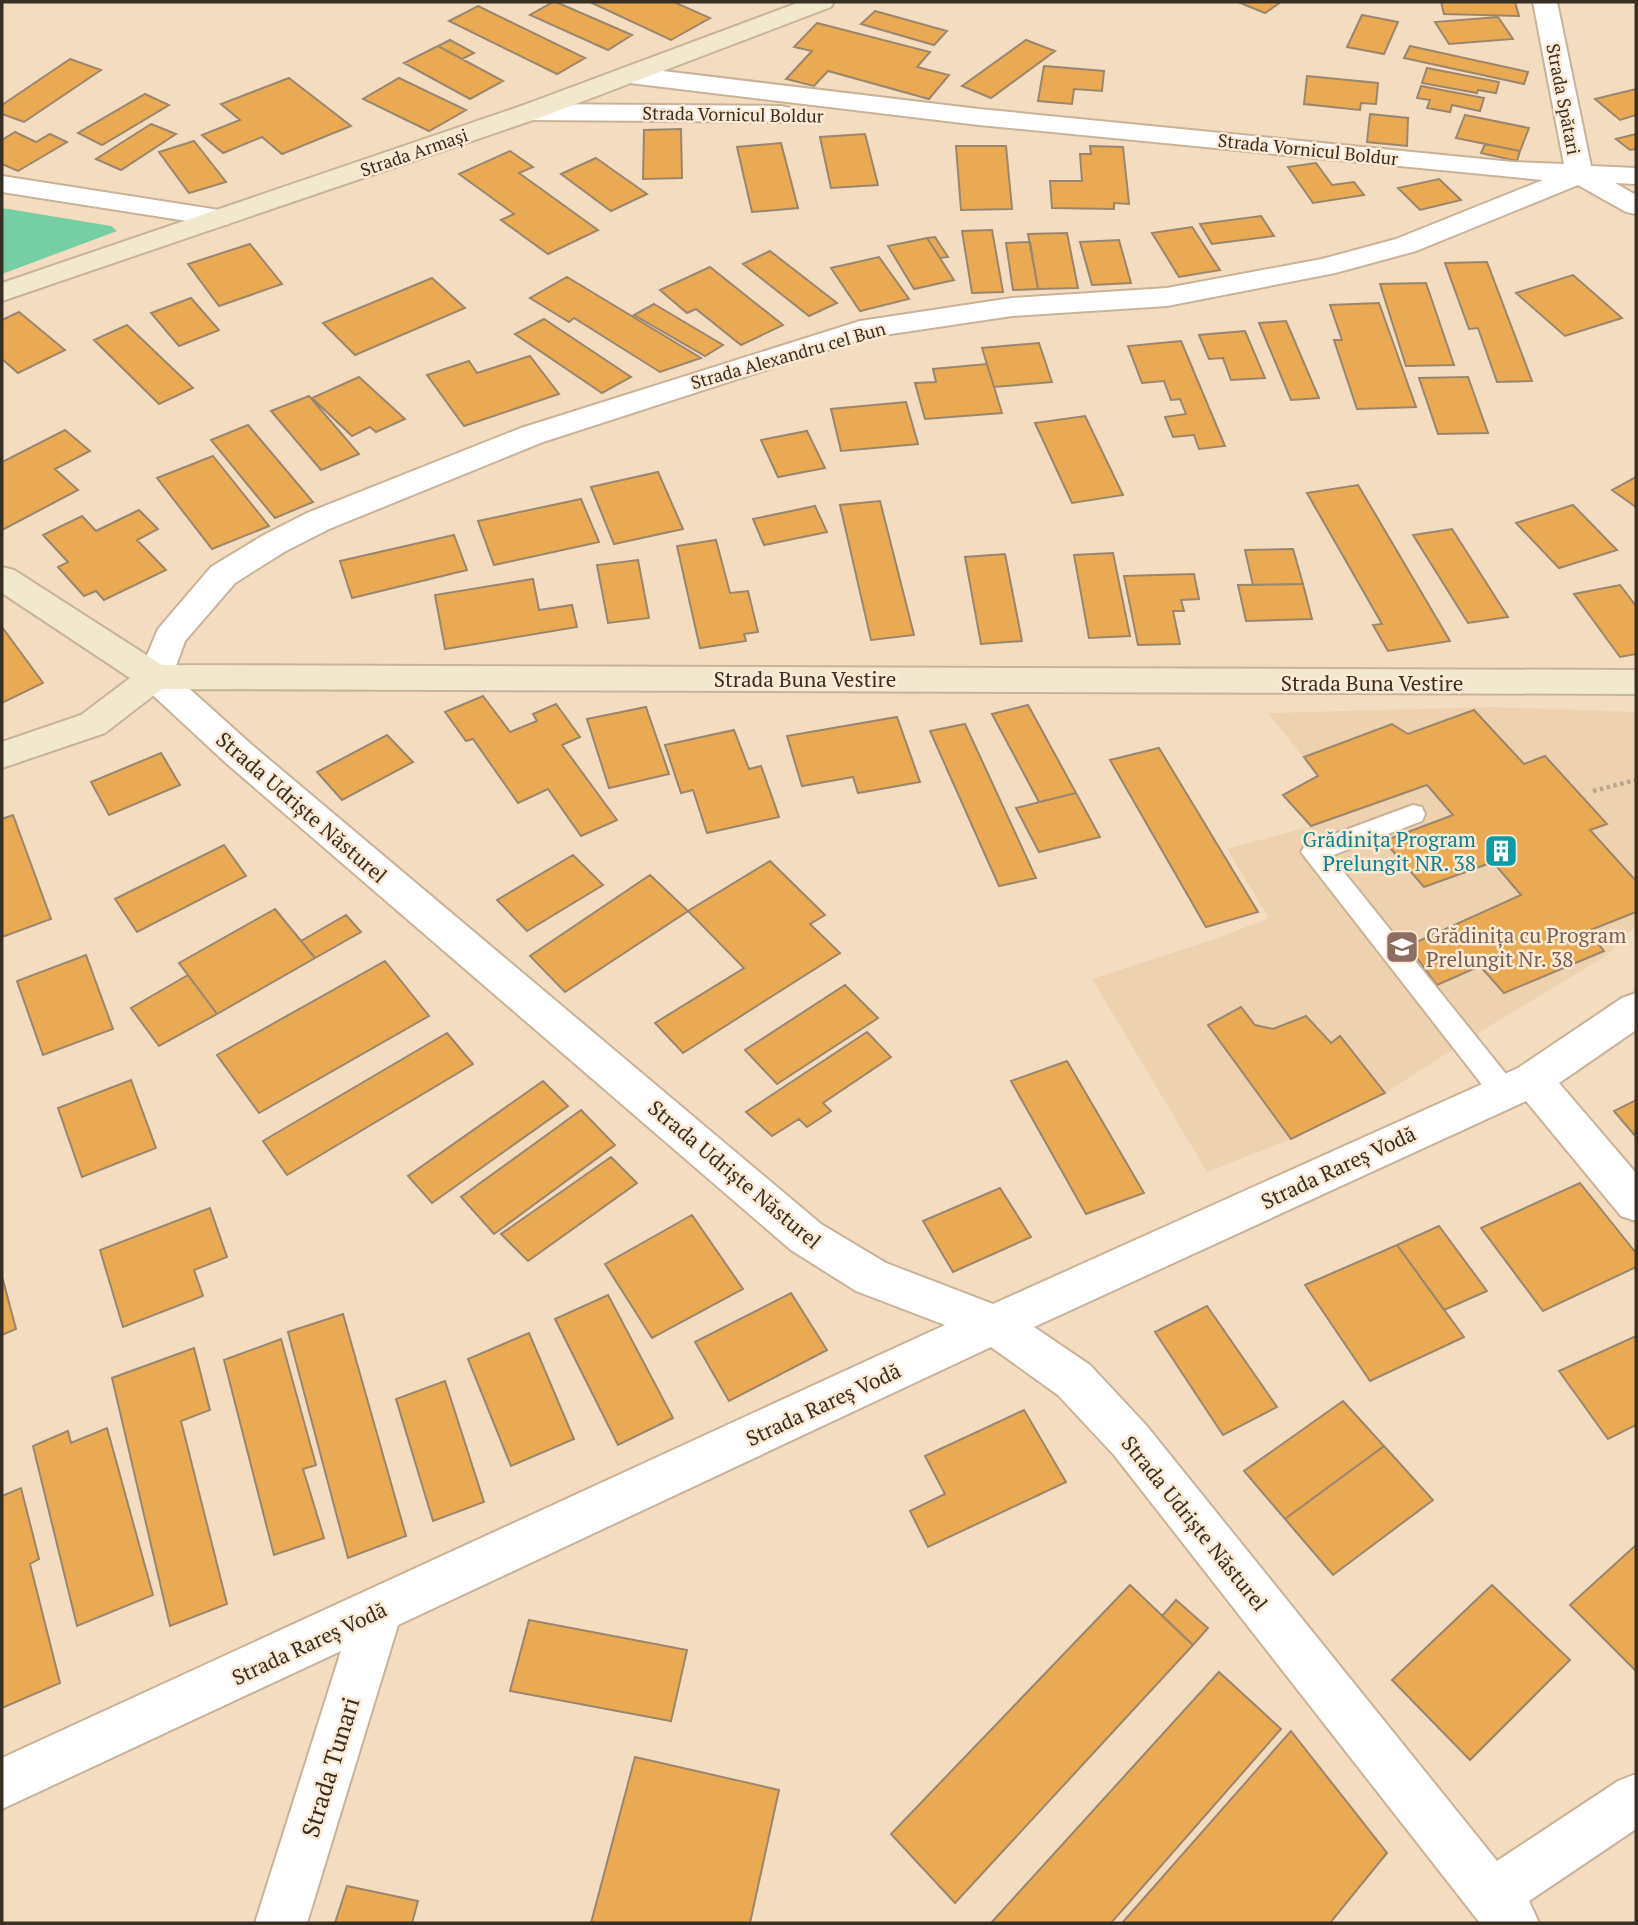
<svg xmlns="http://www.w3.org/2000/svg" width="1638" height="1925" viewBox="0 0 1638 1925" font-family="'PT Serif',serif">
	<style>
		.built { fill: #eed2b0 }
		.green { fill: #75cea4 }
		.building { fill: #eaaa53; stroke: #9b866c; stroke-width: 2 }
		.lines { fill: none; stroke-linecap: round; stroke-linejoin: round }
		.lane-casing { stroke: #c9b398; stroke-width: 4 }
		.street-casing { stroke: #c9b398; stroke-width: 4 }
		.secondary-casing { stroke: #c9b398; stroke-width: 4 }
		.path { stroke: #b8a68f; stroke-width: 4.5; stroke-dasharray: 3.5 3.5; stroke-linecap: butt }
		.lane { fill: #fff; fill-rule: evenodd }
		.street { fill: #fff; fill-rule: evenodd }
		.secondary { fill: #f2e8ce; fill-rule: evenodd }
		.labels { text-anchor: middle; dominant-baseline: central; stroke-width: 5; stroke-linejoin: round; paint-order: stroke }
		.far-street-label { font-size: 18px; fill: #382f24; stroke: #fdead4 }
		.street-label { font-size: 21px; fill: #382f24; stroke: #fdead4 }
		.culture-label { font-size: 21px; fill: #0d838f; stroke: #fdead4; text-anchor: end }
		.education-label { font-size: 21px; fill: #785e54; stroke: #fdead4; text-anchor: start }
		.near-street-label { font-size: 24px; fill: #382f24; stroke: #fdead4 }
	</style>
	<rect width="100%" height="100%" fill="#f3dcc0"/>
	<path class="built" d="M1492,707L1636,712V926L1606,956L1483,1030L1385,1093L1291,1139L1207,1172L1092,979L1218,938L1269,918L1227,849L1311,826L1283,795L1318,776L1268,713Z"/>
	<path class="green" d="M2,208L111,226L117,231L2,274Z"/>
	<path class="building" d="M553,2H556L632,35L608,50L530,15Z
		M590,2H674L710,18L671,40Z
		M1238,2H1281L1265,13Z
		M1441,2H1515L1519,16L1444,14Z
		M478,6L585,58L557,74L449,21Z
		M875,11L947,31L934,45L861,24Z
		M1362,15L1398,22L1384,54L1347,47Z
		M1498,17L1513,39L1449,44L1435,22Z
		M817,23L930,52L917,67L949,75L929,99L828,71L814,86L786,79L812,51L794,47Z
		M450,40L474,53L462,59L438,46Z
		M1026,40L1055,51L991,98L962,86Z
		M438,46L462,59L503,81L470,99L404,63Z
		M1410,46L1528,72L1524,84L1404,58Z
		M70,59L101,70L24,122L2,114V105Z
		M1044,66L1104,71L1102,91L1074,89L1072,104L1038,101Z
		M1427,68L1499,82L1496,93L1478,90L1477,93L1422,83Z
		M1307,76L1378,83L1376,104L1361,103L1360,110L1304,104Z
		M289,78L351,126L282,154L262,137L223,153L202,135L240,120L221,104Z
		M399,78L466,110L429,131L363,99Z
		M1421,86L1484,98L1480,111L1452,105L1450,112L1427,108L1430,100L1417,98Z
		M1636,89V115L1620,120L1595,99Z
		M145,94L169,105L102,145L78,133Z
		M1370,114L1408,118L1407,146L1367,142Z
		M1465,115L1529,128L1520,151L1456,138Z
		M151,124L176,134L121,170L96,159Z
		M681,129L682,178L643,179L644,130Z
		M15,132L36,142L50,134L67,142L18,171L2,164V140Z
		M865,134L878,185L831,188L820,137Z
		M1636,134V149L1630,150L1616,139Z
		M194,141L226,182L189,193L159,152Z
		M781,143L798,208L752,212L737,147Z
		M1485,144L1520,151L1517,161L1481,153Z
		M956,146H1006L1012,209L961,210Z
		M1090,146L1123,147L1129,204L1114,203V209L1052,208L1050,181H1082L1080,154H1091Z
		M510,151L533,167L519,173L598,230L548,254L501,220L514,214L459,174Z
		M596,158L647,194L611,211L561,174Z
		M1316,163L1332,185L1354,182L1364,195L1313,203L1288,167Z
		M1439,179L1461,200L1420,210L1398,188Z
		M1261,216L1274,236L1212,244L1200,224Z
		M1192,227L1220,270L1179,277L1152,233Z
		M992,230L1003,292L972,293L962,231Z
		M1067,233L1078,288L1038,289L1028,234Z
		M935,237L948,257L940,258L927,238Z
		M927,238L954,280L914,289L888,246Z
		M1119,240L1131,283L1092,285L1080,242Z
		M1030,242L1038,289L1013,290L1006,243Z
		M250,244L282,284L219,306L188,264Z
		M770,251L837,303L809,316L743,264Z
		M879,257L909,299L860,311L831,268Z
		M1487,262L1532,381L1497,382L1478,328L1469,329L1445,263Z
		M710,267L783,325L741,345L696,309L687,313L660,290Z
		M1573,275L1622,318L1565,336L1516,293Z
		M567,277L701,358L660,372L574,318L569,322L530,298Z
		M432,278L465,308L355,355L323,323Z
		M1426,283L1454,365L1406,366L1380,284Z
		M191,298L219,330L179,346L151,313Z
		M1379,303L1416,407L1357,409L1334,340H1342L1330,305Z
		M654,304L723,345L705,356L634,315Z
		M19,312L65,350L18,373L2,359V320Z
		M544,319L631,377L602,393L515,334Z
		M1286,321L1319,398L1291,400L1259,323Z
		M127,325L193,388L159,404L94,340Z
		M1245,331L1265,378L1231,380L1223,358L1209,359L1199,335Z
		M1181,341L1225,446L1199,449L1194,435L1173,437L1165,417L1186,414L1180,399L1171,400L1164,381L1142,383L1128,346Z
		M1039,343L1052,382L994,387L982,348Z
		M530,356L559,394L464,426L427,375L469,361L477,373Z
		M987,364L1002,413L925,419L915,383L936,382L933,369Z
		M359,377L405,419L376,432L370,427L352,436L312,398Z
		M1468,377L1488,433L1438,434L1419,378Z
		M309,396L359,454L321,470L271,411Z
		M906,402L918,444L841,451L831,409Z
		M1085,416L1123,495L1072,503L1035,423Z
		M248,425L313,502L275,518L211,440Z
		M65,430L90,451L55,469L78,490L2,530V462Z
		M807,431L825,468L778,477L761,440Z
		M213,456L269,526L212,549L157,478Z
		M658,472L683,529L614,544L591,487Z
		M1636,477V507L1612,490Z
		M1358,485L1450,641L1388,651L1373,625L1382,624L1307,493Z
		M581,499L599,542L494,565L478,521Z
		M880,501L914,635L871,640L840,505Z
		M1573,505L1617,550L1559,568L1516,523Z
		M815,506L827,532L764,545L753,519Z
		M139,510L158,529L137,540L166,570L104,600L96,591L84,596L58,567L68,562L43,535L82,516L96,531Z
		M1452,529L1508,617L1468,623L1413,535Z
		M454,535L467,570L352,598L340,561Z
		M716,540L730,593L748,591L758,632L744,634L746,641L700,648L677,546Z
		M1293,549L1303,584L1253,585L1245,550Z
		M1113,553L1130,636L1089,638L1074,555Z
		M1005,554L1022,641L981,644L965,557Z
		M638,560L649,618L608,623L597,565Z
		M1194,574L1199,599L1181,600L1184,611H1173L1180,644L1138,645L1124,576Z
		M533,579L539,610L572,605L577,627L445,649L435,595Z
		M1303,584L1312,619L1246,621L1238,585Z
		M1620,585L1636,606V654L1620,657L1574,594Z
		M2,627L43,683L2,703Z
		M483,696L510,732L537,721L533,714L556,704L580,737L562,745L617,820L581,836L548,789L518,803L473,739L466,741L445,712Z
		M1028,705L1076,793L1039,802L992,714Z
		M646,707L669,774L609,788L587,719Z
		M1474,710L1524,764L1545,756L1607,824L1590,830L1636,881V912L1588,931L1604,951L1504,993L1480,966L1437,985L1408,946L1521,895L1493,862L1424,887L1384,841L1453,815L1427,785L1311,826L1283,795L1318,776L1304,757L1392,724L1408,734Z
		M897,717L920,782L858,793L853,777L802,786L787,736Z
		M965,724L1036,878L999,886L930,731Z
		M734,730L749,769L761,766L779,817L707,833L693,790L681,793L665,745Z
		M387,735L413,762L342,800L317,772Z
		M1159,748L1258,912L1206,927L1110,760Z
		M161,753L180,785L109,815L91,782Z
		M1076,793L1100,837L1039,852L1016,808Z
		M13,815L51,919L2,937V819Z
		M224,845L246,876L137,932L115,899Z
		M573,855L603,885L527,931L497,900Z
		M770,861L825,915L810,924L840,953L683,1053L655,1023L744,968L688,911Z
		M650,875L688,911L565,992L530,956Z
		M275,909L315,958L217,1014L179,963Z
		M346,915L361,932L315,958L301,941Z
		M86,955L113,1029L43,1055L17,981Z
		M385,961L429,1016L259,1113L217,1055Z
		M188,975L217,1014L159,1046L131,1008Z
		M845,985L878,1018L777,1084L745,1050Z
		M1241,1007L1255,1025L1273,1029L1306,1016L1331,1043L1340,1036L1385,1093L1291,1139L1208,1025Z
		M867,1032L891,1057L823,1103L831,1111L807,1127L799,1119L772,1136L746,1112Z
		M447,1033L473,1064L287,1175L263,1141Z
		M1067,1061L1144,1193L1086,1214L1011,1081Z
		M131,1080L156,1148L82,1177L58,1108Z
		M543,1081L568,1106L432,1203L408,1176Z
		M1636,1100V1137L1614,1111Z
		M581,1110L615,1145L494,1234L461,1197Z
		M611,1157L637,1183L528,1261L501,1234Z
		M1580,1183L1636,1253V1267L1543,1311L1481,1228Z
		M1000,1188L1031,1237L953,1272L923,1221Z
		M210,1208L227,1257L194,1270L203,1296L123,1327L100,1250Z
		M692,1215L743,1289L652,1338L605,1264Z
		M1439,1226L1487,1291L1444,1310L1397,1245Z
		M1397,1245L1464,1337L1370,1381L1305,1285Z
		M3,1280L16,1329L2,1335V1281Z
		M791,1293L827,1350L729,1401L695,1342Z
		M608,1295L673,1418L618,1445L555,1319Z
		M1207,1306L1277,1407L1223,1435L1155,1332Z
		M343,1314L406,1536L348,1558L288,1332Z
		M529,1333L574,1439L511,1466L468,1359Z
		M1636,1336V1425L1608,1439L1559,1371Z
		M281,1339L316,1465L303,1469L324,1538L274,1555L224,1360Z
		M194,1348L210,1410L181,1421L227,1604L170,1626L112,1378Z
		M445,1381L484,1502L433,1521L396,1399Z
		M1343,1401L1384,1446L1285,1519L1244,1471Z
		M1024,1410L1066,1482L928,1547L910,1511L945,1494L925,1456Z
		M107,1428L153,1595L77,1626L33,1446L68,1431L71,1443Z
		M1384,1446L1433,1500L1333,1575L1285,1519Z
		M21,1488L39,1559L30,1564L60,1683L2,1708V1496Z
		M1636,1545V1671L1570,1605Z
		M1130,1585L1193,1645L955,1903L891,1834Z
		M1492,1585L1570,1660L1470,1760L1392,1680Z
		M1176,1600L1208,1628L1193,1645L1162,1616Z
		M529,1620L687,1650L671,1721L510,1691Z
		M1219,1672L1281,1729L1111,1923H991Z
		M1291,1731L1387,1853L1330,1923H1122Z
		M635,1757L779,1790L750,1923H591Z
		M347,1886L418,1901L412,1923H335Z"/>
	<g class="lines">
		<defs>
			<path id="lane" d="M1413,805L1422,807L1425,814L1422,821L1331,856L1514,1084L1518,1092L1514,1100L1504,1104L1494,1100L1301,852L1305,845Z"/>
			<path id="street" d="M1533,2H1557L1591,166L1636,168V184L1615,183L1636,195V214L1626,212L1578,185L1416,251L1335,273L1167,306L1012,316L864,338L543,442L329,529L284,552L235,583L185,641L173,674L252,745L821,1224L886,1263L993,1304L1518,1068L1622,998L1636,993V1030L1559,1083L1636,1173V1221L1621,1216L1526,1101L1034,1327L1090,1365L1146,1425L1497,1861L1618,1781L1636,1774V1829L1529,1901L1539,1923H1480L1114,1455L1058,1395L991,1347L398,1625L307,1923H255L341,1651L2,1809V1758L945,1325L856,1291L791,1250L226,763L143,686L138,677L158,629L211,567L262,536L307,513L521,428L860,321L1012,298L1167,288L1322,259L1396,239L1543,180L979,125L630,83L621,80L617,75L621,70L630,67L979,109L1513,162L1564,164Z
				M530,104L781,106L790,108L794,114L790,120L781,122L530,120L521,118L517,112L521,106Z
				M2,176L219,210L229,212L233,218L229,224L219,226L2,192Z"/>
			<path id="secondary" d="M800,2H834L831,7L539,118L2,301V283L521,106Z
				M2,567L14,570L162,665L1636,670V694L162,689L105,733L2,768V742L81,715L130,678L2,593Z"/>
		</defs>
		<use href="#lane" class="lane-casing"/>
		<use href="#street" class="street-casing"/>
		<use href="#secondary" class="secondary-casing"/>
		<path class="path" d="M1593,791L1636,780"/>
		<use href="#lane" class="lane"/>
		<use href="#street" class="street"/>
		<use href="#secondary" class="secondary"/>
	</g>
	<defs>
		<symbol id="building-square" viewBox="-11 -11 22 22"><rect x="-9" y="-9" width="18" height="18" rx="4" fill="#0f9aa8" stroke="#fdead4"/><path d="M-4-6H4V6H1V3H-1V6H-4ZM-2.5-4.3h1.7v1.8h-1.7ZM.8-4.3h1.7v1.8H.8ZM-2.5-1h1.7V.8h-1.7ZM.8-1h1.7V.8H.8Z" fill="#fff"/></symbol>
		<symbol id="school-square" viewBox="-11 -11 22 22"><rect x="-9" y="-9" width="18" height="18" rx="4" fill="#8d6e63" stroke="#fdead4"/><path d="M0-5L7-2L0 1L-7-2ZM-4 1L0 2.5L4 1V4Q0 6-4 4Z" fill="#fff"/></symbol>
	</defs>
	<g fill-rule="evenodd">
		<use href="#building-square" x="1482" y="832" width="38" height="38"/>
		<use href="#school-square" x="1383" y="928" width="38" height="38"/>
	</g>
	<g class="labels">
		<g class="far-street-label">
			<text transform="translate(1564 99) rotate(79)">Strada Spătari</text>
			<text transform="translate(733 114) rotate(1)">Strada Vornicul Boldur</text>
			<text transform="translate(1308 149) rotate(6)">Strada Vornicul Boldur</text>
			<text transform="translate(414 152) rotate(-19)">Strada Armași</text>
			<text transform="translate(788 355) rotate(-16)">Strada Alexandru cel Bun</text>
		</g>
		<g class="street-label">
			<text x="805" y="679">Strada Buna Vestire</text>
			<text x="1372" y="683">Strada Buna Vestire</text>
			<text transform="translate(302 807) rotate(41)">Strada Udriște Năsturel</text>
			<text transform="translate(1338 1167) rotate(-25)">Strada Rareș Vodă</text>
			<text transform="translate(735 1174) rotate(40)">Strada Udriște Năsturel</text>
			<text transform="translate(823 1404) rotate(-25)">Strada Rareș Vodă</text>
			<text transform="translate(1195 1523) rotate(51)">Strada Udriște Năsturel</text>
			<text transform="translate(309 1643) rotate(-25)">Strada Rareș Vodă</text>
		</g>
		<g class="culture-label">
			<text x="1476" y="839">Grădinița Program<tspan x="1476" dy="24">Prelungit NR. 38</tspan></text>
		</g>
		<g class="education-label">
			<text x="1426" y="935">Grădinița cu Program<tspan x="1426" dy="24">Prelungit Nr. 38</tspan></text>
		</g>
		<g class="near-street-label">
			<text transform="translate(330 1767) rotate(-73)">Strada Tunari</text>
		</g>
	</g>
	<rect width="1638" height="1925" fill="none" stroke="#382f24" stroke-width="7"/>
</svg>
